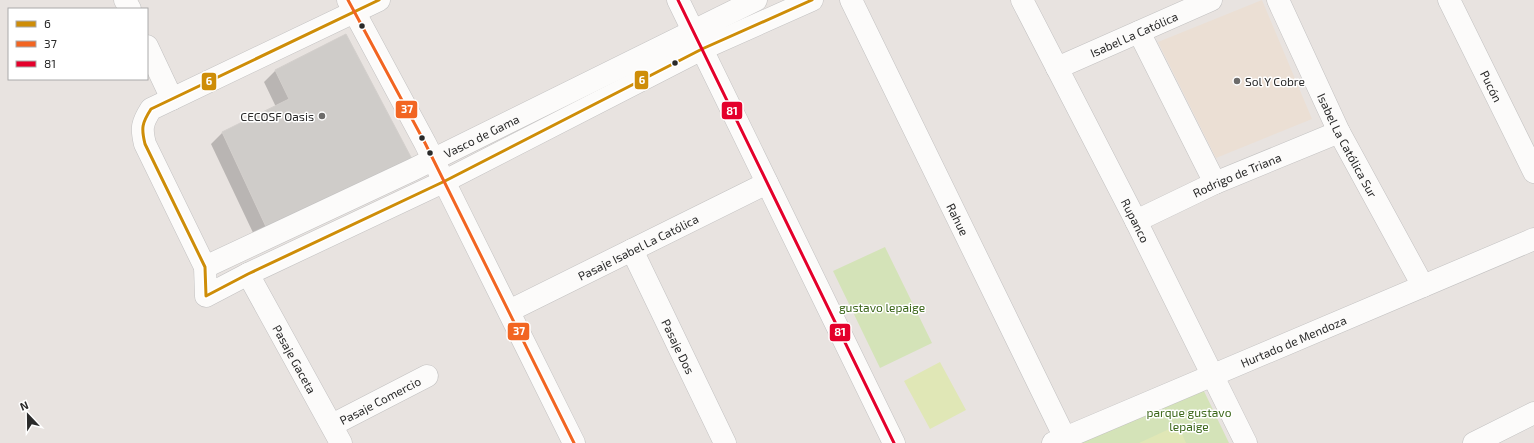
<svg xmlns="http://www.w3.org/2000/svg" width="1534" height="443" viewBox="0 0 1534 443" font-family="'Exo 2',sans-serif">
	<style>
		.education { fill: #ebdfd4 }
		.green { fill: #d4e3b8 }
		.pitch { fill: #e0e7b6 }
		.shadow { fill: #0003 }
		.building { fill: #cfccc9; stroke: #d3cfcc }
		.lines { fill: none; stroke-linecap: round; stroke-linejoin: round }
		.street-casing { stroke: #c2c1c1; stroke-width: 23 }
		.secondary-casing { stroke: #c2c1c1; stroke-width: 23 }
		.street { stroke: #fcfbfa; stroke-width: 22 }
		.secondary { stroke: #fcfbfa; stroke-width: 22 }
		.bus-1-casing { stroke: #fff; stroke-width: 6 }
		.bus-2-casing { stroke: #fff; stroke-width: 6 }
		.bus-3-casing { stroke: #fff; stroke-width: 6 }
		.bus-1 { stroke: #ce8d08; stroke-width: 3 }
		.bus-2 { stroke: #f26522; stroke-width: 3 }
		.bus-3 { stroke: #e4002b; stroke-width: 3 }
		.bus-dot { fill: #2a2a2a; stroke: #fff; stroke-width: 1.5 }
		.poi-dot { fill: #6c6b6a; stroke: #fff; stroke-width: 1.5 }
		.labels { text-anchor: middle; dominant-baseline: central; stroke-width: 3; stroke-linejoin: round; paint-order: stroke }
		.street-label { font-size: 12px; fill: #2a2a2a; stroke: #fff }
		.poi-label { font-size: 12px; fill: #2a2a2a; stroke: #fff; text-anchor: start }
		.park-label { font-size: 12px; fill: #3c671a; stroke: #fff }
		.line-badge { stroke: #fff; stroke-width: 1.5 }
		.badge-label { font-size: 11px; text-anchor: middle; font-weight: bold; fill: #fff }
	</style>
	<rect width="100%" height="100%" fill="#e8e3e0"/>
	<path class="education" d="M1262,0L1312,119L1216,158L1158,42Z"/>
	<path class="green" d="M885,247L932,343L880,368L833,271Z
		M1202,387L1229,443H1077Z"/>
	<path class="pitch" d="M940,362L966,410L930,429L904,381Z
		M1178,425L1186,443H1139Z"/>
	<path class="shadow" d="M345,35L412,161L256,239L211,144L222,133L276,107L264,82L275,71Z"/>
	<path class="building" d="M346,34L413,161L267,229L222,132L289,99L275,70Z"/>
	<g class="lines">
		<defs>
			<g id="street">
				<path d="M125,0L130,9"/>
				<path d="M348,0L425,143L574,443"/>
				<path d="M379,0L151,109C142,123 141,128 145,144L205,267L206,296L248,274L445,181L702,49L812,0"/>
				<path d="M678,0L894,443"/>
				<path id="s1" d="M851,0L1065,438"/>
				<path id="s2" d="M1022,0L1136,221L1246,443"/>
				<path id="s3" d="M1278,0L1339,132L1423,286"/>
				<path d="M1139,32L1215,183"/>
				<path d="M147,46L172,99"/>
				<path id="s4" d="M1057,68L1211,0"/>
				<path id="s5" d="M1136,221L1215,183L1339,132"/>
				<path id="s6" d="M632,250L725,443"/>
				<path id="s7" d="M205,267L412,170L756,0"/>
				<path id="s8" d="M248,274L341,443"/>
				<path id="s9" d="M509,311L767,183"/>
				<path id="s10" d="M332,425L427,376"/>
				<path id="s11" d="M1053,443L1534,239"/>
				<path d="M1474,443L1534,413"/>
			</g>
			<g id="secondary">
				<path id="s12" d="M1449,0L1534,172"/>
			</g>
		</defs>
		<use href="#street" class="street-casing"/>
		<use href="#secondary" class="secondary-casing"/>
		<use href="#street" class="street"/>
		<use href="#secondary" class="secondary"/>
		<defs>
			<path id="bus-1" d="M379,0L151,109C142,123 141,128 145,144L205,267L206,296L248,274L445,181L702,49L812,0"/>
			<path id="bus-2" d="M348,0L425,143L574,443"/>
			<path id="bus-3" d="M678,0L894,443"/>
		</defs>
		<use href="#bus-1" class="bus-1-casing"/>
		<use href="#bus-2" class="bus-2-casing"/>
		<use href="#bus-3" class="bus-3-casing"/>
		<use href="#bus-1" class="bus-1"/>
		<use href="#bus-2" class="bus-2"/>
		<use href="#bus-3" class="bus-3"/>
	</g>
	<g class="bus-dot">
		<circle cx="362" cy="26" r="3.5"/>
		<circle cx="675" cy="63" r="3.5"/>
		<circle cx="422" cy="138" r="3.5"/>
		<circle cx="430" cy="153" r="3.5"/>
	</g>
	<g class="poi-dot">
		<circle cx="1237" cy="81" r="4"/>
		<circle cx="322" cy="116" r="4"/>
	</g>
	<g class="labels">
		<g class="street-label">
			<text stroke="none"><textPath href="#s4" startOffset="84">Isabel La Católica</textPath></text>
			<text stroke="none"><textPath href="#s12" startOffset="96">Pucón</textPath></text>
			<text stroke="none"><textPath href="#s7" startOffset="306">Vasco de Gama</textPath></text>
			<text stroke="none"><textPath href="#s3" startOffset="161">Isabel La Católica Sur</textPath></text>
			<text stroke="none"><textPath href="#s5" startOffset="111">Rodrigo de Triana</textPath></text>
			<text stroke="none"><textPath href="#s1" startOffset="244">Rahue</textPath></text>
			<text stroke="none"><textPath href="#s2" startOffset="248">Rupanco</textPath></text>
			<text stroke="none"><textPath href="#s9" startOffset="144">Pasaje Isabel La Católica</textPath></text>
			<text stroke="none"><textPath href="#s11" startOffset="261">Hurtado de Mendoza</textPath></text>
			<text stroke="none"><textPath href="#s6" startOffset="107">Pasaje Dos</textPath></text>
			<text stroke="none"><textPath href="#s8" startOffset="97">Pasaje Gaceta</textPath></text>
			<text stroke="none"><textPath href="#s10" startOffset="54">Pasaje Comercio</textPath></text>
		</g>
		<g class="poi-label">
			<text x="1245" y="81">Sol Y Cobre</text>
			<text x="314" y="116" text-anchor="end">CECOSF Oasis</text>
		</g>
		<g class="park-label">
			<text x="882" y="307">gustavo lepaige</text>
			<text x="1189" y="412">parque gustavo<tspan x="1189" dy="14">lepaige</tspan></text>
		</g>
	</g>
	<g class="line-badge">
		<rect x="634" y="70" width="15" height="20" rx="4" fill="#ce8d08"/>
		<rect x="201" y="72" width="16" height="19" rx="4" fill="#ce8d08"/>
		<rect x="395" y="100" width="23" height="19" rx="4" fill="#f26522"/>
		<rect x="721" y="101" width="22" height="19" rx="4" fill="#e4002b"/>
		<rect x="507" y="322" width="23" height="19" rx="4" fill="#f26522"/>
		<rect x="829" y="323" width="22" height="19" rx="4" fill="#e4002b"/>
	</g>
	<g class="badge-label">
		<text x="642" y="84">6</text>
		<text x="209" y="85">6</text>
		<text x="407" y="113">37</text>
		<text x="732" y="115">81</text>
		<text x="519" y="335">37</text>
		<text x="840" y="336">81</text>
	</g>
	<rect x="8" y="8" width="140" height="72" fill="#ffffff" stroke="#aaaaaa"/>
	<rect x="16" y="21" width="20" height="6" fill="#ce8d08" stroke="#aaaaaa"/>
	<text x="44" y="28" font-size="12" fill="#2a2a2a">6</text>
	<rect x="16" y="41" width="20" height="6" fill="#f26522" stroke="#aaaaaa"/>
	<text x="44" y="48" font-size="12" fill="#2a2a2a">37</text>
	<rect x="16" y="61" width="20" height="6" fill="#e4002b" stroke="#aaaaaa"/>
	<text x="44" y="68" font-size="12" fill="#2a2a2a">81</text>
	<g transform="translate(28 415) rotate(338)" stroke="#ffffff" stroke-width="3" paint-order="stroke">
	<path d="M0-3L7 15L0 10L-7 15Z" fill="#2a2a2a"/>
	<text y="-6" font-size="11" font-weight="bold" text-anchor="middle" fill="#2a2a2a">N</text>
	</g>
</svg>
